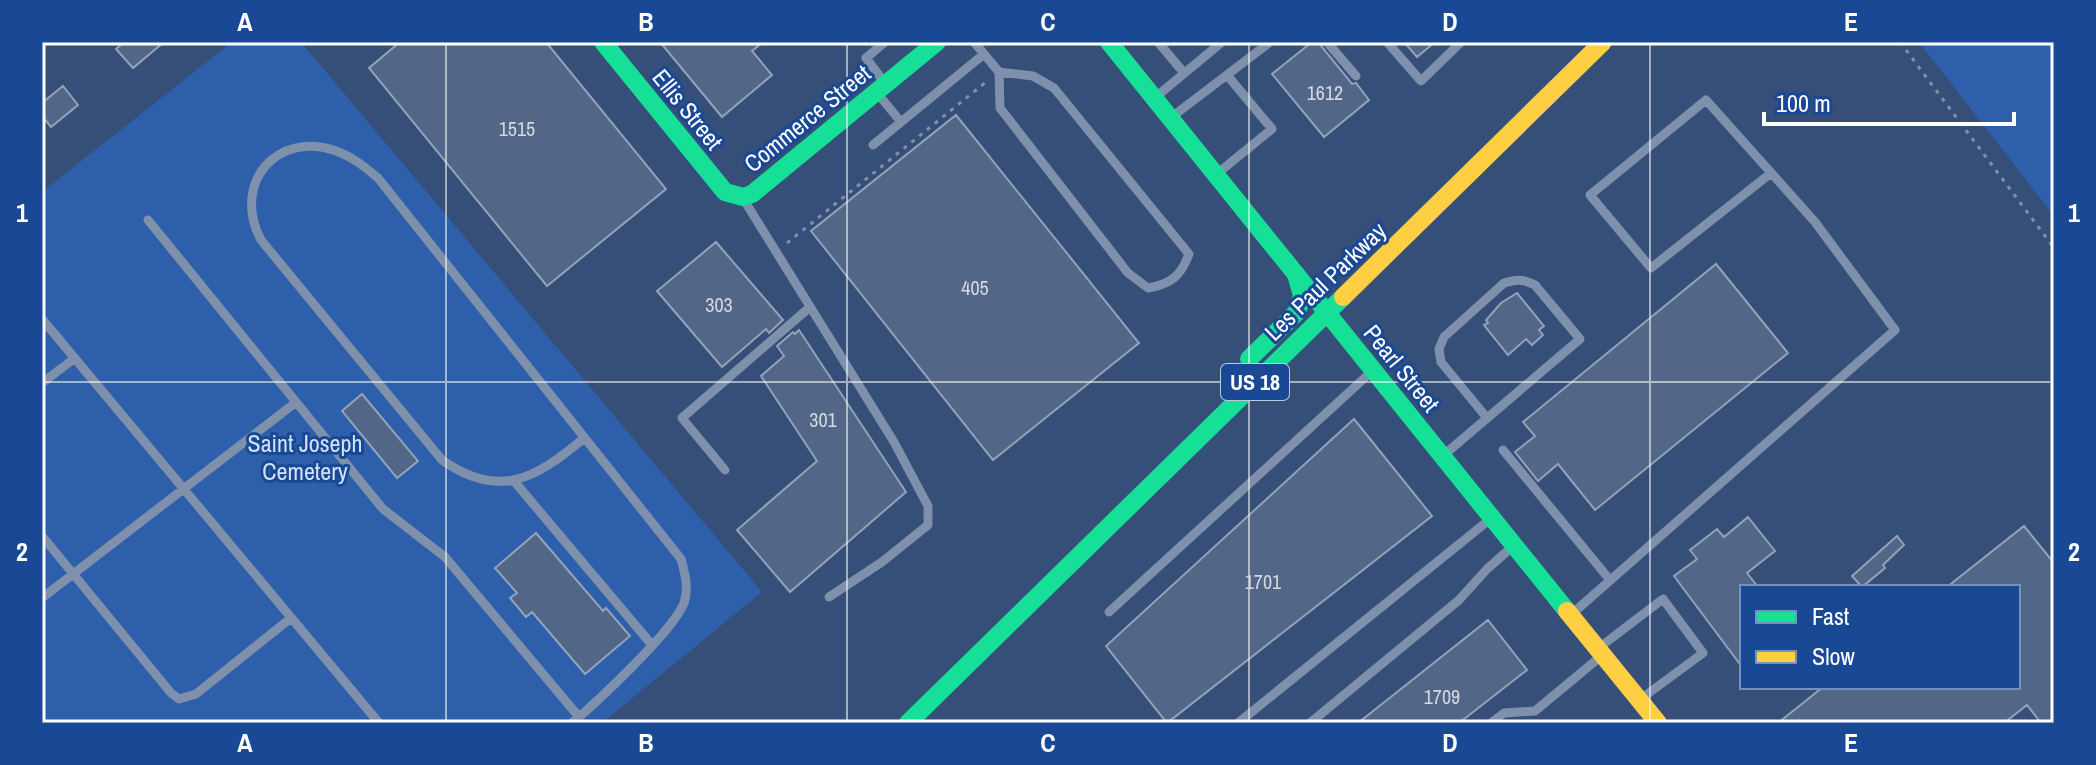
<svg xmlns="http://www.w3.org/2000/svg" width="2096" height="765" viewBox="0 0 2096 765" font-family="'Archivo Narrow',sans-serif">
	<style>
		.green { fill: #2e5fab }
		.building { fill: #526788; stroke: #92a2b9; stroke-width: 2 }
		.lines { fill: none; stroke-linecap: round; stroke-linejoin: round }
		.path { stroke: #7e90ab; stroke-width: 3; stroke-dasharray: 4 6; stroke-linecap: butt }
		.lane { stroke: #7e90ab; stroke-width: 9 }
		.fast { stroke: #16e098; stroke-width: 18 }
		.slow { stroke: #ffcf43; stroke-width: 18 }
		.grid { fill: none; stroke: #fff; stroke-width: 2; stroke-opacity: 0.55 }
		.labels { text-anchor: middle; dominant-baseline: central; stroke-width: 6; stroke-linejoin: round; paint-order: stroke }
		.number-label { font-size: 20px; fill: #d4d9e1 }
		.shield { fill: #194895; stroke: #bac8df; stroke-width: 2 }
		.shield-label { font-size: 22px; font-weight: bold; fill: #fff }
		.street-label { font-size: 24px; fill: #fff; stroke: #194895 }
		.park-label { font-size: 24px; fill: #d2e2fb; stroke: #194895 }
		.neatline { fill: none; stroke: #fff; stroke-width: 3 }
		.grid-label { font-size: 26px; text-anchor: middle; font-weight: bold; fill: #fff }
	</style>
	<rect width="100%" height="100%" fill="#354f79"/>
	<path class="green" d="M232,42H301L762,592L602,723H42V192Z
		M1919,42H2054V217V216Z"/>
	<path class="building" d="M124,42H164L133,68L116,49Z
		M400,42H546L666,189L547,286L369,68Z
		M660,42H763L752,51L772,75L722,117Z
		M1312,42H1318L1352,84L1356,83L1369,100L1324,137L1272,74Z
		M1404,42H1435L1417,57Z
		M63,86L78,105L51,127L42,116V103Z
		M956,115L1139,343L993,460L811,231Z
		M716,242L783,320L769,333L766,329L722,367L657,291Z
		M1716,264L1788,353L1595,510L1558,464L1538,481L1515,452L1535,436L1523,422Z
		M1517,293L1544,326L1539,330L1543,335L1532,345L1526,339L1508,355L1484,325L1488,323L1486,320L1501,303Z
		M799,330L906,492L790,592L737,530L817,461L761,376L784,356L777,346L793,332L795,334Z
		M362,394L418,461L397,478L342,411Z
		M1354,419L1432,516L1167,723L1106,646Z
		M1748,517L1775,551L1747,573L1758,587H1742V667L1674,576L1697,559L1690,550L1717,529L1724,537Z
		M2024,526L2054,563V723H2041L2027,705L2004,723H1778L1823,687H2018V587H1947Z
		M536,533L603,611L606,608L630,636L585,674L532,612L526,617L510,598L517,593L495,568Z
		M1897,536L1904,545L1883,565L1885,568L1862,587L1852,576Z
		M1488,620L1527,670L1459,723H1358Z"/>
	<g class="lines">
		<path class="path" d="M1900,42L2054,248
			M787,243L986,82"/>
		<path class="lane" d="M974,42L999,72L1000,108L1128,273L1148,288C1171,284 1181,276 1189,254L1054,88L1033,76L999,72
			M1158,42L1184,73
			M1327,42L1356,76
			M1387,42L1421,81L1461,42
			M884,82L866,58L885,42
			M878,94L901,122
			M1157,96L1222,42
			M1173,116L1270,42
			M873,145L984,54
			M1218,173L1272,129L1227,75
			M744,200L894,442L928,506V525L882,562L829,597
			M148,220L383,509L445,557L579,717
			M42,319L379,723
			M42,383L75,358
			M1503,450L1610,580
			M1445,454L1580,339L1535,285C1524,279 1516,279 1504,283L1444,337L1439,349L1441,362L1487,418
			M725,470L682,418L810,307
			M514,481L652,645
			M42,536L171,693L179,699L196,694L291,618
			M42,598L295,403
			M1109,612L1370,373
			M1573,613L1895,330L1815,222L1706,100L1590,195L1651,268L1771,173
			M1600,647L1663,599L1703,653L1642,698
			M572,723C598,701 673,631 684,603C689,588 685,573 681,559L378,178C365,167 353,157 336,151C277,130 231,183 261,240L442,460C499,500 535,479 583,439
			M1238,723L1489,520
			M1310,723L1459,600L1487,569L1512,547
			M1491,723L1504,713L1535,711L1600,657"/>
		<path class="fast" d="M603,42L725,192L743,197L752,194L937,42
			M1109,42L1567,611
			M1249,359L1297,312L1302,296L1296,274
			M908,723L1343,297"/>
		<path class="slow" d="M1343,297L1603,42
			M1567,611L1658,723"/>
	</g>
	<path class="grid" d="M446,42V723M847,42V723M1249,42V723M1650,42V723M42,382H2054"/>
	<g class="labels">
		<g class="number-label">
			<text x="1325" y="92">1612</text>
			<text x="517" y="128">1515</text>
			<text x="975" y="287">405</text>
			<text x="719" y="304">303</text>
			<text x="823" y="419">301</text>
			<text x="1263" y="581">1701</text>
			<text x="1442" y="696">1709</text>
		</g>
		<rect class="shield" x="1221" y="364" width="68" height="36" rx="6"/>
		<g class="shield-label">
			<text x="1255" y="382">US 18</text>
		</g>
		<g class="street-label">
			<text transform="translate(688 109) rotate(51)">Ellis Street</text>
			<text transform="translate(807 118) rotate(-39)">Commerce Street</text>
			<text transform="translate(1325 281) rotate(-44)">Les Paul Parkway</text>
			<text transform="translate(1402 368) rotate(51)">Pearl Street</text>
		</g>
		<g class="park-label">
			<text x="305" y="443">Saint Joseph<tspan x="305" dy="28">Cemetery</tspan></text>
		</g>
	</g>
	<rect width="2096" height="765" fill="none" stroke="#194895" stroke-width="88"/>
	<rect x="1740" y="585" width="280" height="104" fill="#194895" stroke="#7591bf" stroke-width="2"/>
	<rect x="1756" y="611" width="40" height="12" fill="#16e098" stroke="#7591bf" stroke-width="2"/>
	<text x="1812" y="625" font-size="24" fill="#ffffff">Fast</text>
	<rect x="1756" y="651" width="40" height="12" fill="#ffcf43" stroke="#7591bf" stroke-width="2"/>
	<text x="1812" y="665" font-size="24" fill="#ffffff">Slow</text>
	<path d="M1764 112v12h250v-12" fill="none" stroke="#ffffff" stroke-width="4"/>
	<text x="1776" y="112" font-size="24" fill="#ffffff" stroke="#194895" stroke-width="6" paint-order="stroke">100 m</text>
	<rect x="44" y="44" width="2008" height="677" class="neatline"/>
	<g class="grid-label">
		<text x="245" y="31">A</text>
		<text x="646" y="31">B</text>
		<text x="1048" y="31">C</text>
		<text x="1450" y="31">D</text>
		<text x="1851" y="31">E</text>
		<text x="22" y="222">1</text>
		<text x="2074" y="222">1</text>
		<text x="22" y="561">2</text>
		<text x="2074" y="561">2</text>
		<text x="245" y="752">A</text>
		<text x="646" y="752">B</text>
		<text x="1048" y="752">C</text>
		<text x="1450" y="752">D</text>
		<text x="1851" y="752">E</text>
	</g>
</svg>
